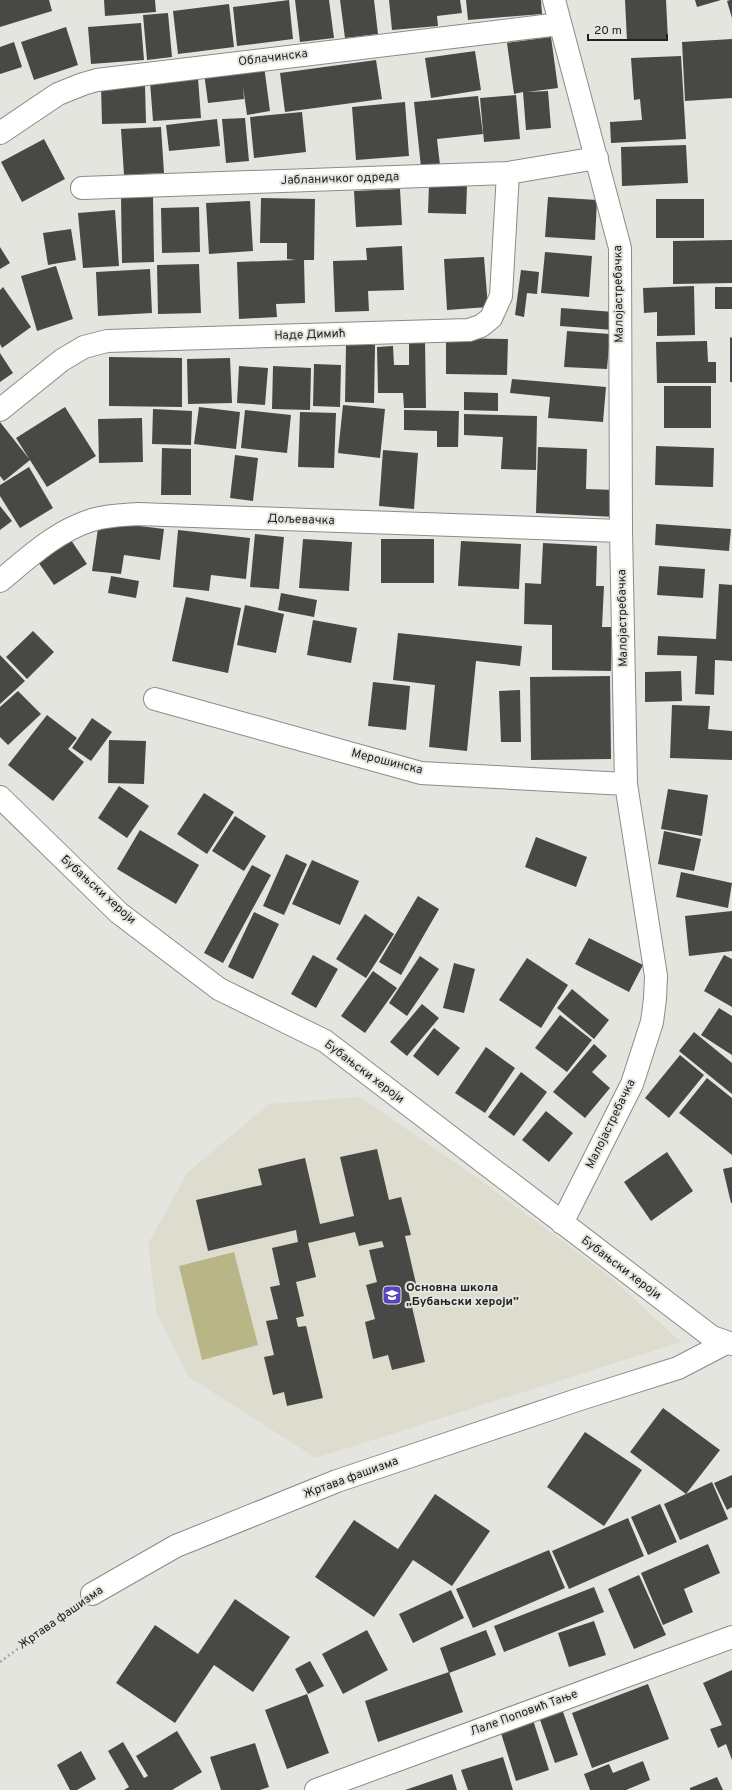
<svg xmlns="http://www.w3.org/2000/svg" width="732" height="1790" viewBox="0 0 732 1790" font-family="Overpass,sans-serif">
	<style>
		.built { fill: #dddccf }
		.green { fill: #b8b687 }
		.building { fill: #484844 }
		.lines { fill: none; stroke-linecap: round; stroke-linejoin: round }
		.minor-casing { stroke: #8b8b86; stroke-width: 24 }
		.path { stroke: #a5a5a1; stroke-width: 2.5; stroke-dasharray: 2 3; stroke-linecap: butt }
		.minor { stroke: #fff; stroke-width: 22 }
		.labels { text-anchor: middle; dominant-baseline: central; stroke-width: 4; stroke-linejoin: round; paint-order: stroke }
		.street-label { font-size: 12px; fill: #222220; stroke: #e5e5e0 }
		.poi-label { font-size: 12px; font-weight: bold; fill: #222220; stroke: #e5e5e0; text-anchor: start }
	</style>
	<rect width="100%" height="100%" fill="#e5e5e0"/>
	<path class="built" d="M360,1097L476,1177L609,1276L681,1342L316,1458L189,1377L157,1313L148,1244L188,1172L269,1104Z"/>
	<path class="green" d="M234,1252L258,1345L202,1360L179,1266Z"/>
	<path class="building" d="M0,0H49L52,11L0,27Z
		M104,0H155L156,12L105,16Z
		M289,0L293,39L237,46L233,7Z
		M295,0H329L334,38L300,42Z
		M340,0H374L378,34L345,38Z
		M389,0H460L462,13L437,16L438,26L392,30Z
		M466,0H541L542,14L468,20Z
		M625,0H666L668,40L627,41Z
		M695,0H721L697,7Z
		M730,0H732V18L727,1Z
		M229,4L234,47L178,54L173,11Z
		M168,13L172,57L147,60L143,15Z
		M141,23L144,60L91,64L88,27Z
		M66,27L78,65L34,80L21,42Z
		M551,37L558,88L527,92L548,91L551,128L526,130L523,92L514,94L507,43Z
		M732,39V98L685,101L682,42Z
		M14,42L22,67L0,74V47Z
		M475,51L481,90L431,98L425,58Z
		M681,56L686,139L611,143L610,122L642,120L640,99L634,100L631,58Z
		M376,60L382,99L285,112L280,73Z
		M264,66L270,111L247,115L243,87L244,99L208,103L204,73Z
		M198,78L201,118L153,121L150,82Z
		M145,85L146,123L102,124L101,86Z
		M516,95L520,139L484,142L480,98Z
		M478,96L483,134L437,139L440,165L421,167L414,102Z
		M405,102L409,156L356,160L352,107Z
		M302,112L306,152L254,158L250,117Z
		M245,118L249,161L226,163L222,119Z
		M217,119L220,146L169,151L166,125Z
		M161,127L164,173L124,175L121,129Z
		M44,139L65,179L22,202L1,162Z
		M686,145L688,183L622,186L621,147Z
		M429,184L467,185L466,214L428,213Z
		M400,189L402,225L356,227L354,191Z
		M153,196L154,262L122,263L121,197Z
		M548,197L597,200L595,240L545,237Z
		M261,198L315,199L314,260H304L305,303L276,304L277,317L239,319L237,262L296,260L287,259V243H260Z
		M656,199H704V238H656Z
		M250,201L253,251L209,254L206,203Z
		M199,207L200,252L162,253L161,208Z
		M115,210L119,266L83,268L78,213Z
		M71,229L76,260L48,265L43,233Z
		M732,240V283L673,284V241Z
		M402,246L404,290L368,291L369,311L335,312L333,261L367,260L366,248Z
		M0,247L10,263L0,269Z
		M545,252L592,256L589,297L541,293Z
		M484,257L488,307L447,310L444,259Z
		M199,264L201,313L158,314L157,265Z
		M56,266L73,319L37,331L21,276Z
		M150,269L152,313L98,316L96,272Z
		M521,270L539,272L537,294L527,293L524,317L515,315Z
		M694,286L695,335L657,336V312L644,313L643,288Z
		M3,287L31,327L2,348L0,344V290Z
		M715,287H732V309H715Z
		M561,308L614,312L613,330L560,326Z
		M567,331L610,334L607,369L564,367Z
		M730,337L732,338V382H730Z
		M446,338L508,339L507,375L446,374Z
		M409,340H425L426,408H404L403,393H378L377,347L393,346L394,365H409Z
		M707,341L708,362H716V383H657L656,342Z
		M346,345H375L374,403L345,402Z
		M0,353L13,373L0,382Z
		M109,357L182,358V407L109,406Z
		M230,358L232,403L188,404L187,359Z
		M314,364L341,365L340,407L313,406Z
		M239,366L268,368L265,405L237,403Z
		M273,366L311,368L310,410L272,409Z
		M512,379L606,387L603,422L548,418L550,397L510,393Z
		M664,386H711V428H664Z
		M464,392L498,393V411L464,410Z
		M343,405L385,409L380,458L338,453Z
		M65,407L96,456L47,487L16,438Z
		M199,407L240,412L236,449L194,444Z
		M153,409L192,411L191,445L152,444Z
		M245,410L291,415L287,453L241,448Z
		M404,410L459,411L458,447H437V431L404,430Z
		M300,412L336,413L334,468L298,467Z
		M464,414L537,416L536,470L501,469L503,437L464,435Z
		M142,418L143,462L99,463L98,419Z
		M0,422L30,460L4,481L0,476Z
		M656,446L714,448L713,487L655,485Z
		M538,447L587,449L586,489L616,490L615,517L536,513Z
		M162,448L191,449V495H161Z
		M383,450L418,453L414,509L379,506Z
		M235,455L258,458L253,501L230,498Z
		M29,467L53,508L20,528L0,496V485Z
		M0,506L12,521L0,530Z
		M99,521L164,529L160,560L124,555L121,574L92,571Z
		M656,524L731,529L729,551L655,545Z
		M178,530L250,538L246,579L211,575L209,591L173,587Z
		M67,534L87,564L54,585L34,556Z
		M255,534L284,537L279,589L250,587Z
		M303,539L352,542L349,591L299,588Z
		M381,539H434V583H381Z
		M461,541L521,544L519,589L458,586Z
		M543,543L597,546L596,586H604L602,627H612L611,671L552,670V625L524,624L525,583L541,584Z
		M659,566L705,569L703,598L657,595Z
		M111,576L139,581L136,598L108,593Z
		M719,584L732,585V661L715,660L714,695L695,694L697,656L657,655L658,636L716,639Z
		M281,593L317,600L314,617L278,610Z
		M186,597L241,608L228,673L172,661Z
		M245,605L284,614L276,653L237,645Z
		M313,620L357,628L351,663L307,655Z
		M33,631L54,652L27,679L6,657Z
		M398,633L522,646L520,666L476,661L467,751L429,747L435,685L393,680Z
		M0,655L25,681L0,704Z
		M681,671L682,701L645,702V672Z
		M610,676L611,759L531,760L530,677Z
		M373,682L410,686L406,730L368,726Z
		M520,690L521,742H501L499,691Z
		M18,691L41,714L8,745L0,737V707Z
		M672,705L710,706L708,729L732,731V760L670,758Z
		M47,715L77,738L68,749L84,762L53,801L8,765Z
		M92,718L112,732L91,761L72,748Z
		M109,740L146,741L144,784L108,783Z
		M119,786L149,806L127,838L98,818Z
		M668,789L708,795L702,836L661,829Z
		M204,793L234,812L207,854L177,834Z
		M235,816L266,836L244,871L212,851Z
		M140,830L199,865L176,904L117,869Z
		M664,831L701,839L694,871L658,864Z
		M536,837L587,857L576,887L525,867Z
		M286,854L307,864L284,915L263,906Z
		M312,860L359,881L340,925L292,904Z
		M252,865L271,875L223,963L204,953Z
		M681,872L732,883L728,908L676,897Z
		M418,896L439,909L401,975L379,962Z
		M732,911V951L689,956L685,916Z
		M254,912L279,924L253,979L228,967Z
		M365,914L394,934L366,978L336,959Z
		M589,938L643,965L629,992L575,964Z
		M313,955L338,969L316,1008L291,994Z
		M724,955L732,959V1007L704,991Z
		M420,956L439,969L407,1016L389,1003Z
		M527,958L568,985L541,1028L499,1000Z
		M454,963L475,969L464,1013L443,1008Z
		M373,971L397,988L365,1033L341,1016Z
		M572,989L609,1020L594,1039L557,1008Z
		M422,1004L439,1018L407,1056L390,1042Z
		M719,1008L732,1016V1055L701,1035Z
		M560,1015L592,1040L567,1072L535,1048Z
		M434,1028L460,1048L438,1076L413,1056Z
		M694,1032L732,1063V1094L679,1051Z
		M594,1044L607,1056L592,1072L610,1088L585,1118L553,1092Z
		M486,1047L515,1068L485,1113L455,1093Z
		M680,1055L704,1075L669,1118L645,1098Z
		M521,1072L547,1092L514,1136L488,1117Z
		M707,1078L732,1098V1155L679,1113Z
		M546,1111L573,1133L549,1162L522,1140Z
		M377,1149L389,1200L401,1197L411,1235L405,1236L417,1288L408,1290L425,1362L392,1370L388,1355L373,1359L365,1322L375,1319L366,1285L377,1282L369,1250L384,1247L382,1241L359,1246L355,1232L308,1243L316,1277L296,1282L304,1316L296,1318L298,1327L306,1326L323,1398L287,1406L284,1392L273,1395L264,1357L274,1355L266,1321L278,1319L270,1287L280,1285L272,1248L298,1242L296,1230L208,1251L196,1200L262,1185L258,1169L305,1158L320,1224L354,1216L340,1157Z
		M667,1152L693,1191L651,1221L624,1182Z
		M732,1167V1203H731L723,1169Z
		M663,1408L720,1450L686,1494L630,1452Z
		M585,1432L642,1470L604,1526L547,1487Z
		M732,1475V1507L727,1510L714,1483Z
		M712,1482L728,1519L680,1540L664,1504Z
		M435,1494L490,1531L452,1586L413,1560L374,1617L315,1577L354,1520L398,1549Z
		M660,1504L677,1542L648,1555L631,1517Z
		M628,1518L644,1556L569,1589L552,1551Z
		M708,1544L720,1573L684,1589L693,1612L663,1625L641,1573Z
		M549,1550L565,1588L473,1628L456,1589Z
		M639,1575L666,1635L634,1649L608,1589Z
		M594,1587L604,1612L504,1652L494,1626Z
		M451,1590L464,1618L413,1643L399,1614Z
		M235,1599L290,1637L253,1692L214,1665L175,1723L116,1683L155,1625L198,1654Z
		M594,1621L606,1655L569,1667L558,1633Z
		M367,1630L388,1670L343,1694L322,1654Z
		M486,1630L496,1655L449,1673L440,1648Z
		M310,1661L324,1686L308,1694L295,1669Z
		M732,1670V1760L726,1744L718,1748L710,1729L722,1725L703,1683Z
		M449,1672L463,1712L378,1742L365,1701Z
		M648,1684L669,1739L592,1768L572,1713Z
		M307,1694L329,1753L287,1769L265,1710Z
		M561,1706L578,1755L555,1763L538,1714Z
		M533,1720L549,1770L516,1781L500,1730Z
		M177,1731L202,1772L172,1790H124L129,1787L108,1751L123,1742L144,1778L148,1776L136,1756Z
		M255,1743L269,1787L260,1790H221L210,1757Z
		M81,1751L96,1779L77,1790H70L57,1765Z
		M503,1757L513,1790H468L461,1770Z
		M643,1761L650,1780L626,1790H590L584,1774L609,1764L613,1773Z
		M452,1774L457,1790H405Z
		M717,1777L723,1790H690V1788Z"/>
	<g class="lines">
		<defs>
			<path id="minor" d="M554,0L620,248L621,531L626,784L656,976L655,999L652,1022L632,1084L562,1223
				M0,133L58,94L83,84L97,80L560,24
				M82,188L508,173L597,158
				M0,410L62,360L84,347L107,341L469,330L481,326L491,318L501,296L508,173
				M0,581C28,558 56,531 92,520C107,515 122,515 138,514L621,531
				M155,699L421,773L626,784
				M0,797L119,913L219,989L325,1041L712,1337L732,1344
				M92,1594L176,1546L337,1481L577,1400L678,1368L726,1343
				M316,1790L732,1637"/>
		</defs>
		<use href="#minor" class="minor-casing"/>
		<path class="path" d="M0,1662L73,1608"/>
		<use href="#minor" class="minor"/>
	</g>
	<defs>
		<symbol id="school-square" viewBox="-11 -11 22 22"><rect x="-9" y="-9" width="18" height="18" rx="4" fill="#5b45bd" stroke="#e5e5e0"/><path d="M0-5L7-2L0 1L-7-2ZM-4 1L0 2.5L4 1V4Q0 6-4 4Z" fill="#fff"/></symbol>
	</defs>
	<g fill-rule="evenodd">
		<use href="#school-square" x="381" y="1284" width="22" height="22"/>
	</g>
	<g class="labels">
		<g class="street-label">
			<text transform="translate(273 58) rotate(-7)">Облачинска</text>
			<text transform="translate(340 179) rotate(-2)">Јабланичког одреда</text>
			<text transform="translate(619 294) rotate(-91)">Малојастребачка</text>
			<text transform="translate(310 335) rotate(-2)">Наде Димић</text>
			<text transform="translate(301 520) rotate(2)">Дољевачка</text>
			<text transform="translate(623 618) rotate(-91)">Малојастребачка</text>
			<text transform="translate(387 762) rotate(14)">Мерошинска</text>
			<text transform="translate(98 890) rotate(42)">Бубањски хероји</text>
			<text transform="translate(364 1072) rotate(37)">Бубањски хероји</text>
			<text transform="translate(611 1124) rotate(-64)">Малојастребачка</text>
			<text transform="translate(621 1268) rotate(37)">Бубањски хероји</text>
			<text transform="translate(351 1478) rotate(-20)">Жртава фашизма</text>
			<text transform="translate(61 1618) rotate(-35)">Жртава фашизма</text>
			<text transform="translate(524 1713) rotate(-20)">Лале Поповић Тање</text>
		</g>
		<g class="poi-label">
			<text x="406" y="1288">Основна школа<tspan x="406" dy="14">„Бубањски хероји”</tspan></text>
		</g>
	</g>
	<path d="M588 34v6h79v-6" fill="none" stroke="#222220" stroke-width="2"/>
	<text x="594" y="34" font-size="12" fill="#222220" stroke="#e5e5e0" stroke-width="3" paint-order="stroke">20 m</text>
</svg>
